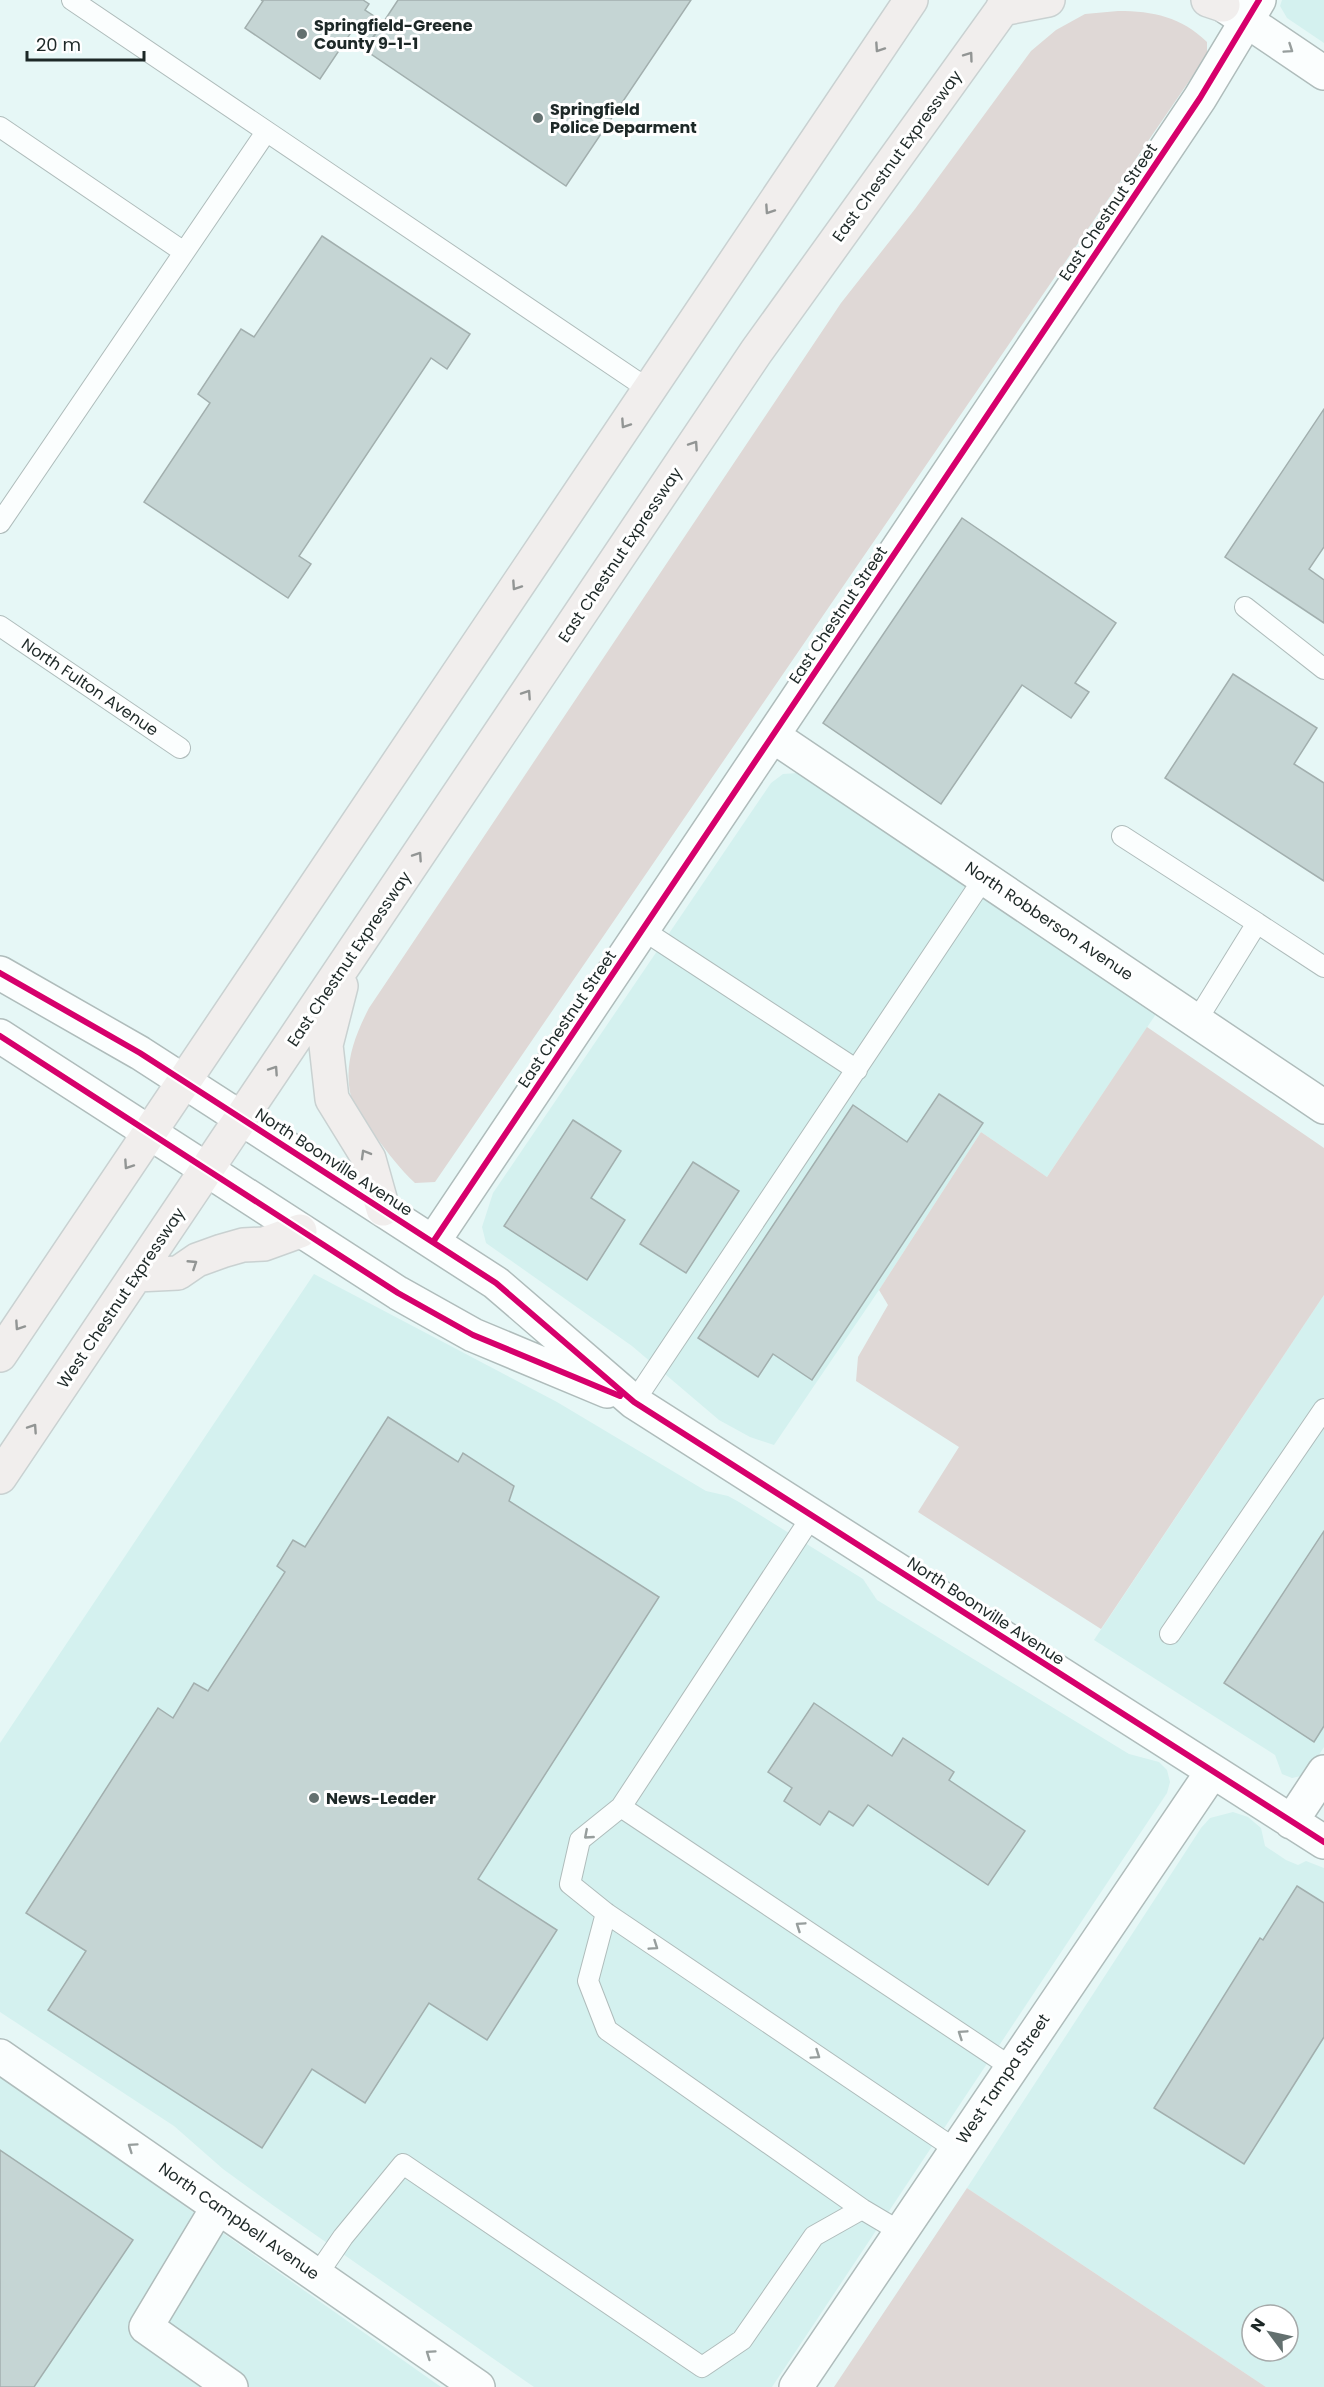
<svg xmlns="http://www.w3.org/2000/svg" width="1324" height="2387" viewBox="0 0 1324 2387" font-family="Poppins,sans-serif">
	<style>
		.built { fill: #d4f1ef; fill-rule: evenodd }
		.green { fill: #dfd8d6 }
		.building { fill: #c5d5d4; stroke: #a2afae; stroke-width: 1.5 }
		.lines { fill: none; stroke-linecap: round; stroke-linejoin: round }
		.lane-casing { stroke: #afbcbb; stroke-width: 22 }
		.street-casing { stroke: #afbcbb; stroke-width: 36 }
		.secondary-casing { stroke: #afbcbb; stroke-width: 36 }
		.primary-casing { stroke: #c9d1d1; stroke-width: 36 }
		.lane { stroke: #fbfefe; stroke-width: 20 }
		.street { stroke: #fbfefe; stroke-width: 33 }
		.secondary { stroke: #fbfefe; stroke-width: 33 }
		.primary { stroke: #f1eeed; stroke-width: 33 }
		.cycleway-casing { stroke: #fff; stroke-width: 10 }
		.cycleway { stroke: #d6006c; stroke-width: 6 }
		.oneway { stroke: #929594 }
		.oneway2 { stroke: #979e9d }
		.poi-dot { fill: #63706f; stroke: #fff; stroke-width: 2 }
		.labels { text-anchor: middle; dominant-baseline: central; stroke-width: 6; stroke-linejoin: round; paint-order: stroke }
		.poi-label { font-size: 16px; font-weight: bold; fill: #1d2827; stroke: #fff; text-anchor: start }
		.street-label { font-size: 16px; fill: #1d2827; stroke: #fff }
	</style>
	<rect width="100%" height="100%" fill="#e6f7f6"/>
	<path class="built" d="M1282,0H1324V43L1287,18L1280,6Z
		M798,773L820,783L1156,1014L1047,1177L981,1132L879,1290L774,1445L750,1437L719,1420L632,1346L486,1243L482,1227L493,1193L771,783L783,774Z
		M314,1274L557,1402L706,1491L728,1496L739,1502L863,1579L877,1600L1129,1754L1159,1762L1167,1770L1170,1782L1167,1793L772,2387H534L274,2206L223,2169L174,2126L0,2012V1743Z
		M1324,1295V1747L1310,1769L1301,1776L1292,1778L1282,1774L1275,1755L1094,1640Z
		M1233,1812L1248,1817L1261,1828L1265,1846L1286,1860L1298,1865L1306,1861L1324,1868V2387H1266L967,2188L1201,1828L1210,1818ZM1252,2315H1288V2351H1252Z
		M0,2076L441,2387H0Z"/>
	<path class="green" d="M1118,11C1154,11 1181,17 1207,42V55L435,1182L415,1183C400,1169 388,1153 376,1137C369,1128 358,1117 354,1106C341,1072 353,1039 369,1008L841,303L915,209L1031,51L1056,30L1085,14Z
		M1147,1027L1324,1148V1295L1101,1629L918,1512L959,1447L856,1381L858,1357L888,1305L879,1290L981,1132L1047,1177Z
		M967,2188L1266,2387H834Z"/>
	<path class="building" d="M261,0H363L369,4L365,10L383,22L371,40L354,28L320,79L245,28L263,1Z
		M398,0H691L566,186L365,50Z
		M322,236L470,334L447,369L431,358L299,556L311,564L288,598L144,502L210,403L198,394L241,329L254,337Z
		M1324,409V547L1309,569L1324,580V623L1225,557Z
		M962,518L1116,623L1075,683L1089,692L1071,718L1022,685L941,804L823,723Z
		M1233,674L1317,728L1294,764L1324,783V881L1165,778Z
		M939,1094L983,1123L812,1380L773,1354L758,1377L698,1338L853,1105L907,1142Z
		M573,1120L621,1151L591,1198L625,1220L587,1280L504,1226Z
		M693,1162L739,1191L686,1273L640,1244Z
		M388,1417L458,1462L463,1453L514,1486L509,1501L659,1597L478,1879L557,1930L487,2040L429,2003L365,2103L312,2069L262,2148L48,2010L86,1951L26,1913L158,1708L173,1718L194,1683L208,1691L285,1572L277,1566L293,1540L305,1547Z
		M1324,1531V1726L1314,1742L1224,1683Z
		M814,1703L892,1756L903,1738L954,1772L949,1780L1025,1831L988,1885L868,1805L853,1826L829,1811L820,1825L784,1801L792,1788L768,1772Z
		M1297,1886L1324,1903V2037L1244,2164L1154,2108L1260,1938L1263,1940Z
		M0,2150L133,2240L34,2387H0Z"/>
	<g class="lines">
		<defs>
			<path id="lane" d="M72,0L648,389
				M0,127L184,252
				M0,523L266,132
				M1245,607L1324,669
				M0,626L180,748
				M1122,836L1257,923L1197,1020
				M1257,923L1324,967
				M643,930L857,1070
				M634,1402L984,878
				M1170,1634L1324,1409
				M621,1807L812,1516
				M606,1913L588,1981L607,2030L862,2209
				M955,2149L606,1913L570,1884L580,1840L621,1807L1011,2067
				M317,2275L343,2237L403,2164L702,2367L742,2340L814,2236L862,2209L899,2231"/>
			<path id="street" d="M773,736L1324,1107
				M0,973L140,1053L496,1283L634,1402L1324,1842
				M0,1036L398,1293L473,1335L607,1391
				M433,1242L1200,98L1259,0
				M1291,1822L1324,1772
				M218,2207L146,2327L231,2387
				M796,2387L1212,1772"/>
			<path id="secondary" d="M1216,0L1324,73
				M0,2056L478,2387"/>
			<path id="primary" d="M1208,0L1223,5
				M1002,9L1048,0
				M341,986L326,1045L332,1099L369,1159L383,1209
				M137,1275L178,1273L197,1260L222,1251L243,1245L264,1244L300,1231
				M0,1355L911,0
				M0,1477L756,352L1009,0"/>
		</defs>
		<use href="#lane" class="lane-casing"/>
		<use href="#street" class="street-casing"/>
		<use href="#secondary" class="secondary-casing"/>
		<use href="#primary" class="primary-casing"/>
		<use href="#lane" class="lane"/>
		<use href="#street" class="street"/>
		<use href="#secondary" class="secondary"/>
		<use href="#primary" class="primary"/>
		<defs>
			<path id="cycleway" d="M0,973L140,1053L496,1283L634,1402L1324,1842
				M0,1036L398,1293L473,1335L620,1396
				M433,1242L1200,98L1259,0"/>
		</defs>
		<use href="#cycleway" class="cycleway-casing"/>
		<use href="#cycleway" class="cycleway"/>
	</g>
	<defs><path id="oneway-chevron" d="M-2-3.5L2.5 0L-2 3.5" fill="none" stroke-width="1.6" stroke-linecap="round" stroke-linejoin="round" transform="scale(1.5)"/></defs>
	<g class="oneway">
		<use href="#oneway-chevron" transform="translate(879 48) rotate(124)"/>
		<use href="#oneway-chevron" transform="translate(969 56) rotate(-54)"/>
		<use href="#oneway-chevron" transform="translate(769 210) rotate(124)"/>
		<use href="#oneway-chevron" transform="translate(625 424) rotate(124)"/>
		<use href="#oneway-chevron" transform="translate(694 445) rotate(-56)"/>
		<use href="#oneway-chevron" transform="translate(516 586) rotate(124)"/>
		<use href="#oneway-chevron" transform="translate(527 694) rotate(-56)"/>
		<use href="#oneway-chevron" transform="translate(418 856) rotate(-56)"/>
		<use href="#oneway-chevron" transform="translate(274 1070) rotate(-56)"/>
		<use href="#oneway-chevron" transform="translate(365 1154) rotate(-120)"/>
		<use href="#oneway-chevron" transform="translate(128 1165) rotate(124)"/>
		<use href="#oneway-chevron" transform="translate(193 1264) rotate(-33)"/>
		<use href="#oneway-chevron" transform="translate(19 1326) rotate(124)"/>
		<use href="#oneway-chevron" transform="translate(33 1428) rotate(-56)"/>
	</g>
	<g class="oneway2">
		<use href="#oneway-chevron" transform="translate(1289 49) rotate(34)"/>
		<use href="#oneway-chevron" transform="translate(588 1835) rotate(139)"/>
		<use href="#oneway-chevron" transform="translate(800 1926) rotate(-146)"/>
		<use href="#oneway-chevron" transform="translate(654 1946) rotate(34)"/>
		<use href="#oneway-chevron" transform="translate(962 2034) rotate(-146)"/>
		<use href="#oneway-chevron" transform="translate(816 2055) rotate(34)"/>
		<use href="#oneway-chevron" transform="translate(132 2147) rotate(-145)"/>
		<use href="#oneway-chevron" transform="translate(430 2354) rotate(-145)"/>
	</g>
	<g class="poi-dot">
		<circle cx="302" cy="34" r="6"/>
		<circle cx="538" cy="118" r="6"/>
		<circle cx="314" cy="1798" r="6"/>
	</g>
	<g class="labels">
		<g class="poi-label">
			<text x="314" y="25">Springfield-Greene<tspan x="314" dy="18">County 9-1-1</tspan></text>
			<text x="550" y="109">Springfield<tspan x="550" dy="18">Police Deparment</tspan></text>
			<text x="326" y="1798">News-Leader</text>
		</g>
		<g class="street-label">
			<text transform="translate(897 156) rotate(-54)">East Chestnut Expressway</text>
			<text transform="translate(1108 212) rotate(-56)">East Chestnut Street</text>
			<text transform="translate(620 555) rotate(-56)">East Chestnut Expressway</text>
			<text transform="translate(838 615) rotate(-56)">East Chestnut Street</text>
			<text transform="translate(90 687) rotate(34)">North Fulton Avenue</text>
			<text transform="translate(1049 921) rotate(34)">North Robberson Avenue</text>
			<text transform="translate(349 959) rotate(-56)">East Chestnut Expressway</text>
			<text transform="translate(567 1019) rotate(-56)">East Chestnut Street</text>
			<text transform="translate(334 1162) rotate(33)">North Boonville Avenue</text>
			<text transform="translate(121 1298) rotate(-56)">West Chestnut Expressway</text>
			<text transform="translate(986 1611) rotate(33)">North Boonville Avenue</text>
			<text transform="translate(1003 2079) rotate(-56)">West Tampa Street</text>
			<text transform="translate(239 2221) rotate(35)">North Campbell Avenue</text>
		</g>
	</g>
	<g transform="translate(1270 2333) rotate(303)"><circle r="28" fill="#ffffff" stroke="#a5a9a9" stroke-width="1.5"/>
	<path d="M0-4.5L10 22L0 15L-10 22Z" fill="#63706f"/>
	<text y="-9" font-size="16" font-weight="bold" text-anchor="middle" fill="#1d2827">N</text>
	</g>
	<path d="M27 51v9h117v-9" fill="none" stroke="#1d2827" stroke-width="3"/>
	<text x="36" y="51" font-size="18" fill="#1d2827" stroke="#ffffff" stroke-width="4.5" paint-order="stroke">20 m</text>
</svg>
